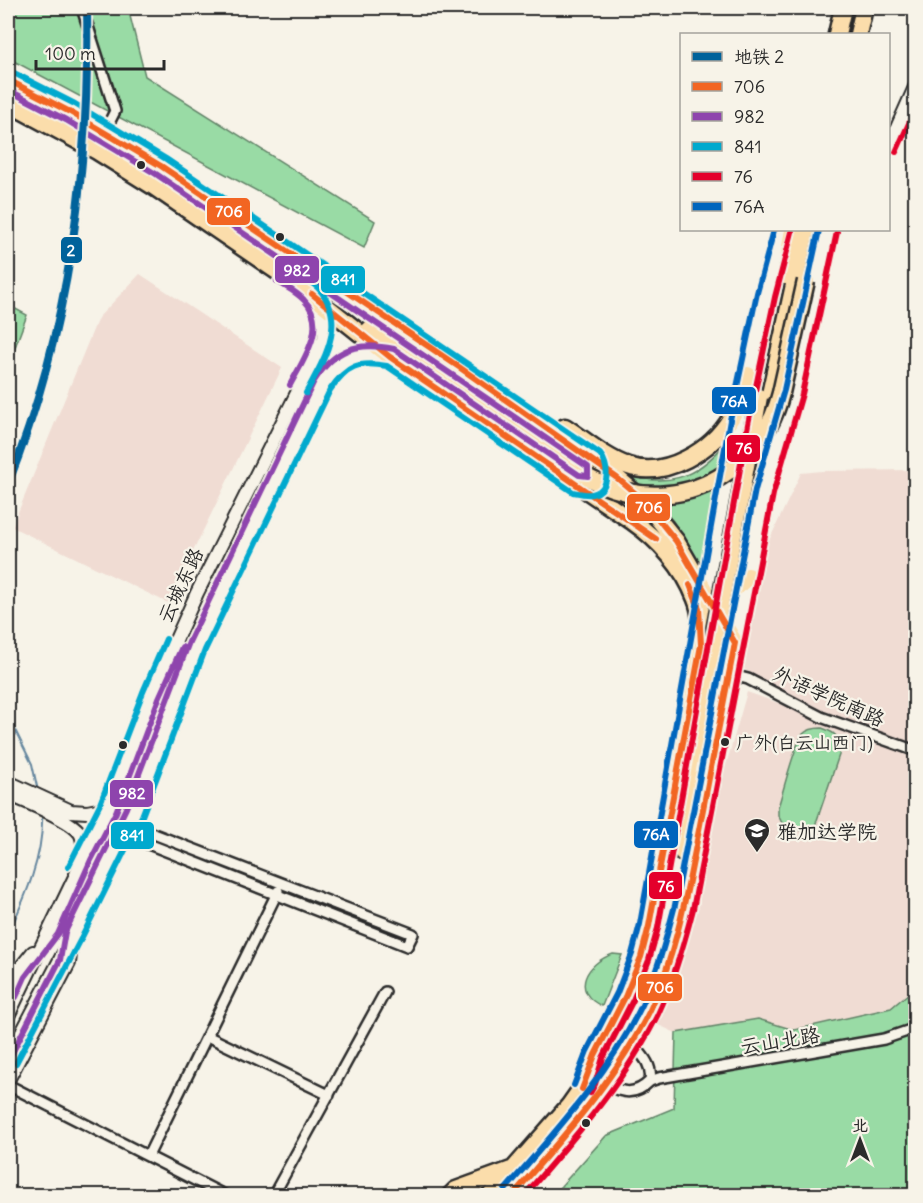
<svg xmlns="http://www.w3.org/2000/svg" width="923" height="1203" viewBox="0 0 923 1203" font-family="Delius,'LXGW WenKai TC',sans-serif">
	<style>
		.built { fill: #f0dcd3 }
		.green { fill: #99dba5; stroke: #628368; stroke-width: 1.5 }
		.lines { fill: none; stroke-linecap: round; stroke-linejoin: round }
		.stream { stroke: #66879f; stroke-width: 2 }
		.street-casing { stroke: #2b2b2b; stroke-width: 14 }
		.secondary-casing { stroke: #2b2b2b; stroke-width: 16 }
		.highway-casing { stroke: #2b2b2b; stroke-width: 21 }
		.street { stroke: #f7f3e8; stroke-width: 9 }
		.secondary { stroke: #f7f3e8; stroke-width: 12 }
		.highway { stroke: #fbddab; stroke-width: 16 }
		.highway-bridge-casing { stroke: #2b2b2b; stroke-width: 21; stroke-linecap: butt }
		.highway-bridge { stroke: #fbddab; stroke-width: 16 }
		.bus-1-casing { stroke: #f7f3e8; stroke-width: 10 }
		.bus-2-casing { stroke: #f7f3e8; stroke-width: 10 }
		.bus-3-casing { stroke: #f7f3e8; stroke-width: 10 }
		.bus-4-casing { stroke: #f7f3e8; stroke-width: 10 }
		.bus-5-casing { stroke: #f7f3e8; stroke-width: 10 }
		.bus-1 { stroke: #f26522; stroke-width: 6 }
		.bus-2 { stroke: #8e44ad; stroke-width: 6 }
		.bus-3 { stroke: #00a9ce; stroke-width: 6 }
		.bus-4 { stroke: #e4002b; stroke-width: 6 }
		.bus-5 { stroke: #0065bd; stroke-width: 6 }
		.metro-1-casing { stroke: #f7f3e8; stroke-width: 12 }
		.metro-1 { stroke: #00629b; stroke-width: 8 }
		.bus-dot { fill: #2b2b2b; stroke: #f7f3e8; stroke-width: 2 }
		.labels { text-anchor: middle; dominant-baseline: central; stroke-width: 4.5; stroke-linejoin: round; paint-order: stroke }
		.bus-label { font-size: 18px; fill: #2b2b2b; stroke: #f7f3e8; text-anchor: start }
		.street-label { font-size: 20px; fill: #2b2b2b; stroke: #f7f3e8 }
		.poi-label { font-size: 20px; fill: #2b2b2b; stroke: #f7f3e8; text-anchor: start }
		.line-badge { stroke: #f7f3e8; stroke-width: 2 }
		.badge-label { font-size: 16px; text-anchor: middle; font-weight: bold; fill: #fff }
	</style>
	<rect width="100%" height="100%" fill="#f7f3e8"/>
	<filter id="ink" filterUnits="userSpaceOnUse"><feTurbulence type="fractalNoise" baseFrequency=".0167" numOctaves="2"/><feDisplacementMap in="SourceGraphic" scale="12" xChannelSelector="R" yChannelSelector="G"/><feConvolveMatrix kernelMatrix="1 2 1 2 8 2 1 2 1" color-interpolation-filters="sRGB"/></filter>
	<g filter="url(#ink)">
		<path class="built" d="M140,274L282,368L168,603L12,527L98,318Z
			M915,470V988L891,1008L794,1030L758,1019L676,1033L654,1023L680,963L700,903V863L706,835L747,692L846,727L742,668L764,551L801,473L822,471Z"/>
		<path class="green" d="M8,8H128L145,76L375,221L364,248L8,58Z
			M8,305L27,315L8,366Z
			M728,441L703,570L673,521L655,502L618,474C670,486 692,482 728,441Z
			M822,728C837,733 842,739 839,755L815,826C804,834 793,830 782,823L778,815V807C783,793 795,742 803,734C808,729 816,728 822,728Z
			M613,954L622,955L602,1006C570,992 586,963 613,954Z
			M915,988V1195L552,1196L606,1136L674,1108L676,1033L758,1019L794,1030L891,1008Z"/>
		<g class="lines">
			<path class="stream" d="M8,716L32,764L38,791
				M8,934C25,898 44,856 42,814"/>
			<defs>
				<path id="street" d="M82,8L115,111L104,133
					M705,668L748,679L821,717L916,751
					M123,834L407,946L413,934L128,824
					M207,1036L329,1095
					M650,1081L659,1078L884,1039L916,1028
					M8,1085L226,1196
					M603,1085C622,1092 634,1097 650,1081C653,1064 641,1054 631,1042
					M148,1156L278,891
					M273,1196L385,992"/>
				<path id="secondary" d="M888,148L916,85
					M747,383L773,263L783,230
					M708,598L743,403
					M735,643L764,492L793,392L828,230
					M8,782L71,811L87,812L108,808
					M8,794C24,801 70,819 80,833C84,839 83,849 83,856
					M110,802L134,812
					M8,993L17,972L33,952
					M8,1016L108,808L151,695L197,593L324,339L325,321L316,301
					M8,1059L73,935L134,812L197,646L322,385C340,356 356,351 389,357
					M8,1080L69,963L71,947"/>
				<path id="highway" d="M837,34L843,8
					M858,34L864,8
					M8,80L70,112L161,166L459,367L617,478L642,499L676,541L735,643L684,907C675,943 665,978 649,1011C615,1080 562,1138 512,1196
					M8,103L97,151L153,186L312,295L390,357L632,521C659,540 684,567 696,599C702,613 701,630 701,645L649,926L634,976L616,1017L595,1055L587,1080
					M785,276L793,230
					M370,329L436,374
					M769,399L806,230
					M565,427C585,440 605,458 628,466C666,479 712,450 731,418C738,405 743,390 748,375
					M712,596C727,596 738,587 748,576
					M683,853L689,818
					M450,1196L456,1190L511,1170
					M490,1196L569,1106L593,1072"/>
			</defs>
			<use href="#street" class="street-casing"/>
			<use href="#secondary" class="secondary-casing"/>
			<use href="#highway" class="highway-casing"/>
			<use href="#street" class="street"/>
			<use href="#secondary" class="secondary"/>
			<use href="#highway" class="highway"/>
			<defs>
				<path id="highway-bridge" d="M436,374C468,395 499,417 531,438C553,454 575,473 599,483C638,500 682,499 718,478C751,458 772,429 781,393L806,281
					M680,817L759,397"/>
			</defs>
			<use href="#highway-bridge" class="highway-bridge-casing"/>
			<use href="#highway-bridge" class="highway-bridge"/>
			<defs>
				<path id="bus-1" d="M8,80L70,112L161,166L459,367L617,478L642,499L676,541L735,643C723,705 711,768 699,830C687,891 677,953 650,1010C616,1079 563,1137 512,1196
					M312,294L390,357L656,539
					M582,1089L595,1055L625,997L641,957L649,926L701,645L699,608L690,585"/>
				<path id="bus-2" d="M8,90L66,120L156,174L588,467V476L579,475L394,349C356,341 335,349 314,381L189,642L126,808L65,932L60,960L8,1061
					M277,281C286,287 297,292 304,300C329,325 303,360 290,385
					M16,997L25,977L58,934L91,860L116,812L159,698L182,647"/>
				<path id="bus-3" d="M12,72L75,104L166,159L600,454C609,464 611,491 592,494C586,495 578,493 573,492L387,366C358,361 347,365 330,390L205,650L142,816L81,939L16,1063
					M287,267C297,273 309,279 318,288C349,321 323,361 306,393
					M68,867L100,804L143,692L166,639"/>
				<path id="bus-4" d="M896,152L916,108
					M590,1093L595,1084L603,1058L633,1000L649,960L658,928L748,424L775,297L792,232
					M524,1196C573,1139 625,1082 658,1014C674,980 684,944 693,909L773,494L802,394L837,232"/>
				<path id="bus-5" d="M574,1085L587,1051L617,993L632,954L640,924L730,420L757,293L774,230
					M505,1190C555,1132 608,1075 642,1005C657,973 666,939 675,905L755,490L784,390L819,230"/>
			</defs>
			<use href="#bus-1" class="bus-1-casing"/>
			<use href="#bus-2" class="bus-2-casing"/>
			<use href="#bus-3" class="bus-3-casing"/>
			<use href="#bus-4" class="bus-4-casing"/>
			<use href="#bus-5" class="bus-5-casing"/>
			<use href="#bus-1" class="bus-1"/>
			<use href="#bus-2" class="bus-2"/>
			<use href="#bus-3" class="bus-3"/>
			<use href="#bus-4" class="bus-4"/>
			<use href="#bus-5" class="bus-5"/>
			<defs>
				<path id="metro-1" d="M8,484C68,334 90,169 87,8"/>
			</defs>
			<use href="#metro-1" class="metro-1-casing"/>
			<use href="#metro-1" class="metro-1"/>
		</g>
	</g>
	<defs>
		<symbol id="university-pin" viewBox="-11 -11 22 30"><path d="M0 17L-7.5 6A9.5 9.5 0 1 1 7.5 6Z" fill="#2b2b2b" stroke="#f7f3e8"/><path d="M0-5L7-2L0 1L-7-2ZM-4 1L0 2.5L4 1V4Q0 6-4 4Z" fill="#fff"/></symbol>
	</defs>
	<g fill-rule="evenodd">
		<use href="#university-pin" x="742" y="816" width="30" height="40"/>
	</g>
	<g class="bus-dot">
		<circle cx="141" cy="165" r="5"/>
		<circle cx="280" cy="237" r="5"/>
		<circle cx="725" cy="742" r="5"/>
		<circle cx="123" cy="745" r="5"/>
		<circle cx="586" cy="1123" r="5"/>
	</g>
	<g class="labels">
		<g class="bus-label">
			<text x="736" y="742">广外(白云山西门)</text>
		</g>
		<g class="street-label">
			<text transform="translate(180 585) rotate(-65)">云城东路</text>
			<text transform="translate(829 696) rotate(24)">外语学院南路</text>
			<text transform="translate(780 1040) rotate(-9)">云山北路</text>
		</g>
		<g class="poi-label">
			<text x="777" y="831">雅加达学院</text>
		</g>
	</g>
	<g class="line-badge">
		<rect x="206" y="197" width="45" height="29" rx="6" fill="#f26522"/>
		<rect x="60" y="236" width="23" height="28" rx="6" fill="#00629b"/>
		<rect x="274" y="255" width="46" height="29" rx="6" fill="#8e44ad"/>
		<rect x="320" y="265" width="46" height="29" rx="6" fill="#00a9ce"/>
		<rect x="711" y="386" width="46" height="29" rx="6" fill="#0065bd"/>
		<rect x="726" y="434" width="35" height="29" rx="6" fill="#e4002b"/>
		<rect x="626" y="493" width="45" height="29" rx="6" fill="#f26522"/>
		<rect x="109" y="779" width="45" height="29" rx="6" fill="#8e44ad"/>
		<rect x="633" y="820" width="46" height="29" rx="6" fill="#0065bd"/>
		<rect x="110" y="821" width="45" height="29" rx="6" fill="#00a9ce"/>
		<rect x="648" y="871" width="35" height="29" rx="6" fill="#e4002b"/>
		<rect x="637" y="973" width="46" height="29" rx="6" fill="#f26522"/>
	</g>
	<g class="badge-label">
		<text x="229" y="217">706</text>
		<text x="71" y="256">2</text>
		<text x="297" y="276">982</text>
		<text x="343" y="285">841</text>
		<text x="734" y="407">76A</text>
		<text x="744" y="454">76</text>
		<text x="649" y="513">706</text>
		<text x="132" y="799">982</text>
		<text x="656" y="840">76A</text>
		<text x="132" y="841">841</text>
		<text x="666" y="892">76</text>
		<text x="660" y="993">706</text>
	</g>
	<rect width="923" height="1203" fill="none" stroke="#f7f3e8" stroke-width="30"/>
	<rect x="15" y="15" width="893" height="1173" fill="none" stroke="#2b2b2b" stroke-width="2" filter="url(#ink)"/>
	<rect x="680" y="33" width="210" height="198" fill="#f7f3e8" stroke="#a5a39c" stroke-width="1.5"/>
	<rect x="692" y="52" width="30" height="9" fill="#00629b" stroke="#a5a39c" stroke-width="1.5"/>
	<text x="734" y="63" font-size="18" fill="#2b2b2b">地铁 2</text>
	<rect x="692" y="82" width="30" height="9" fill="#f26522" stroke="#a5a39c" stroke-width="1.5"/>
	<text x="734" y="93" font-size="18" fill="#2b2b2b">706</text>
	<rect x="692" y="112" width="30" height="9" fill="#8e44ad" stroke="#a5a39c" stroke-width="1.5"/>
	<text x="734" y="123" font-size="18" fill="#2b2b2b">982</text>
	<rect x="692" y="142" width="30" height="9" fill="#00a9ce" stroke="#a5a39c" stroke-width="1.5"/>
	<text x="734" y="153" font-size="18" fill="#2b2b2b">841</text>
	<rect x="692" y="172" width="30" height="9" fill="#e4002b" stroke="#a5a39c" stroke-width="1.5"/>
	<text x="734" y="183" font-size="18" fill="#2b2b2b">76</text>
	<rect x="692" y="202" width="30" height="9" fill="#0065bd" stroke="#a5a39c" stroke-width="1.5"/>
	<text x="734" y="213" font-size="18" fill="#2b2b2b">76A</text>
	<g transform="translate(860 1140)" stroke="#f7f3e8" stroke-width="4.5" paint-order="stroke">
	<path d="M0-4.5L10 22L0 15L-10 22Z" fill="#2b2b2b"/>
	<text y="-9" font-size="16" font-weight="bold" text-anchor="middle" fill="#2b2b2b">北</text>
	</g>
	<path d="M36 60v9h128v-9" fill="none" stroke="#2b2b2b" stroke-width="3"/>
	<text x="45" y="60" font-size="18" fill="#2b2b2b" stroke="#f7f3e8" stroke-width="4.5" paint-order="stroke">100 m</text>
</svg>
